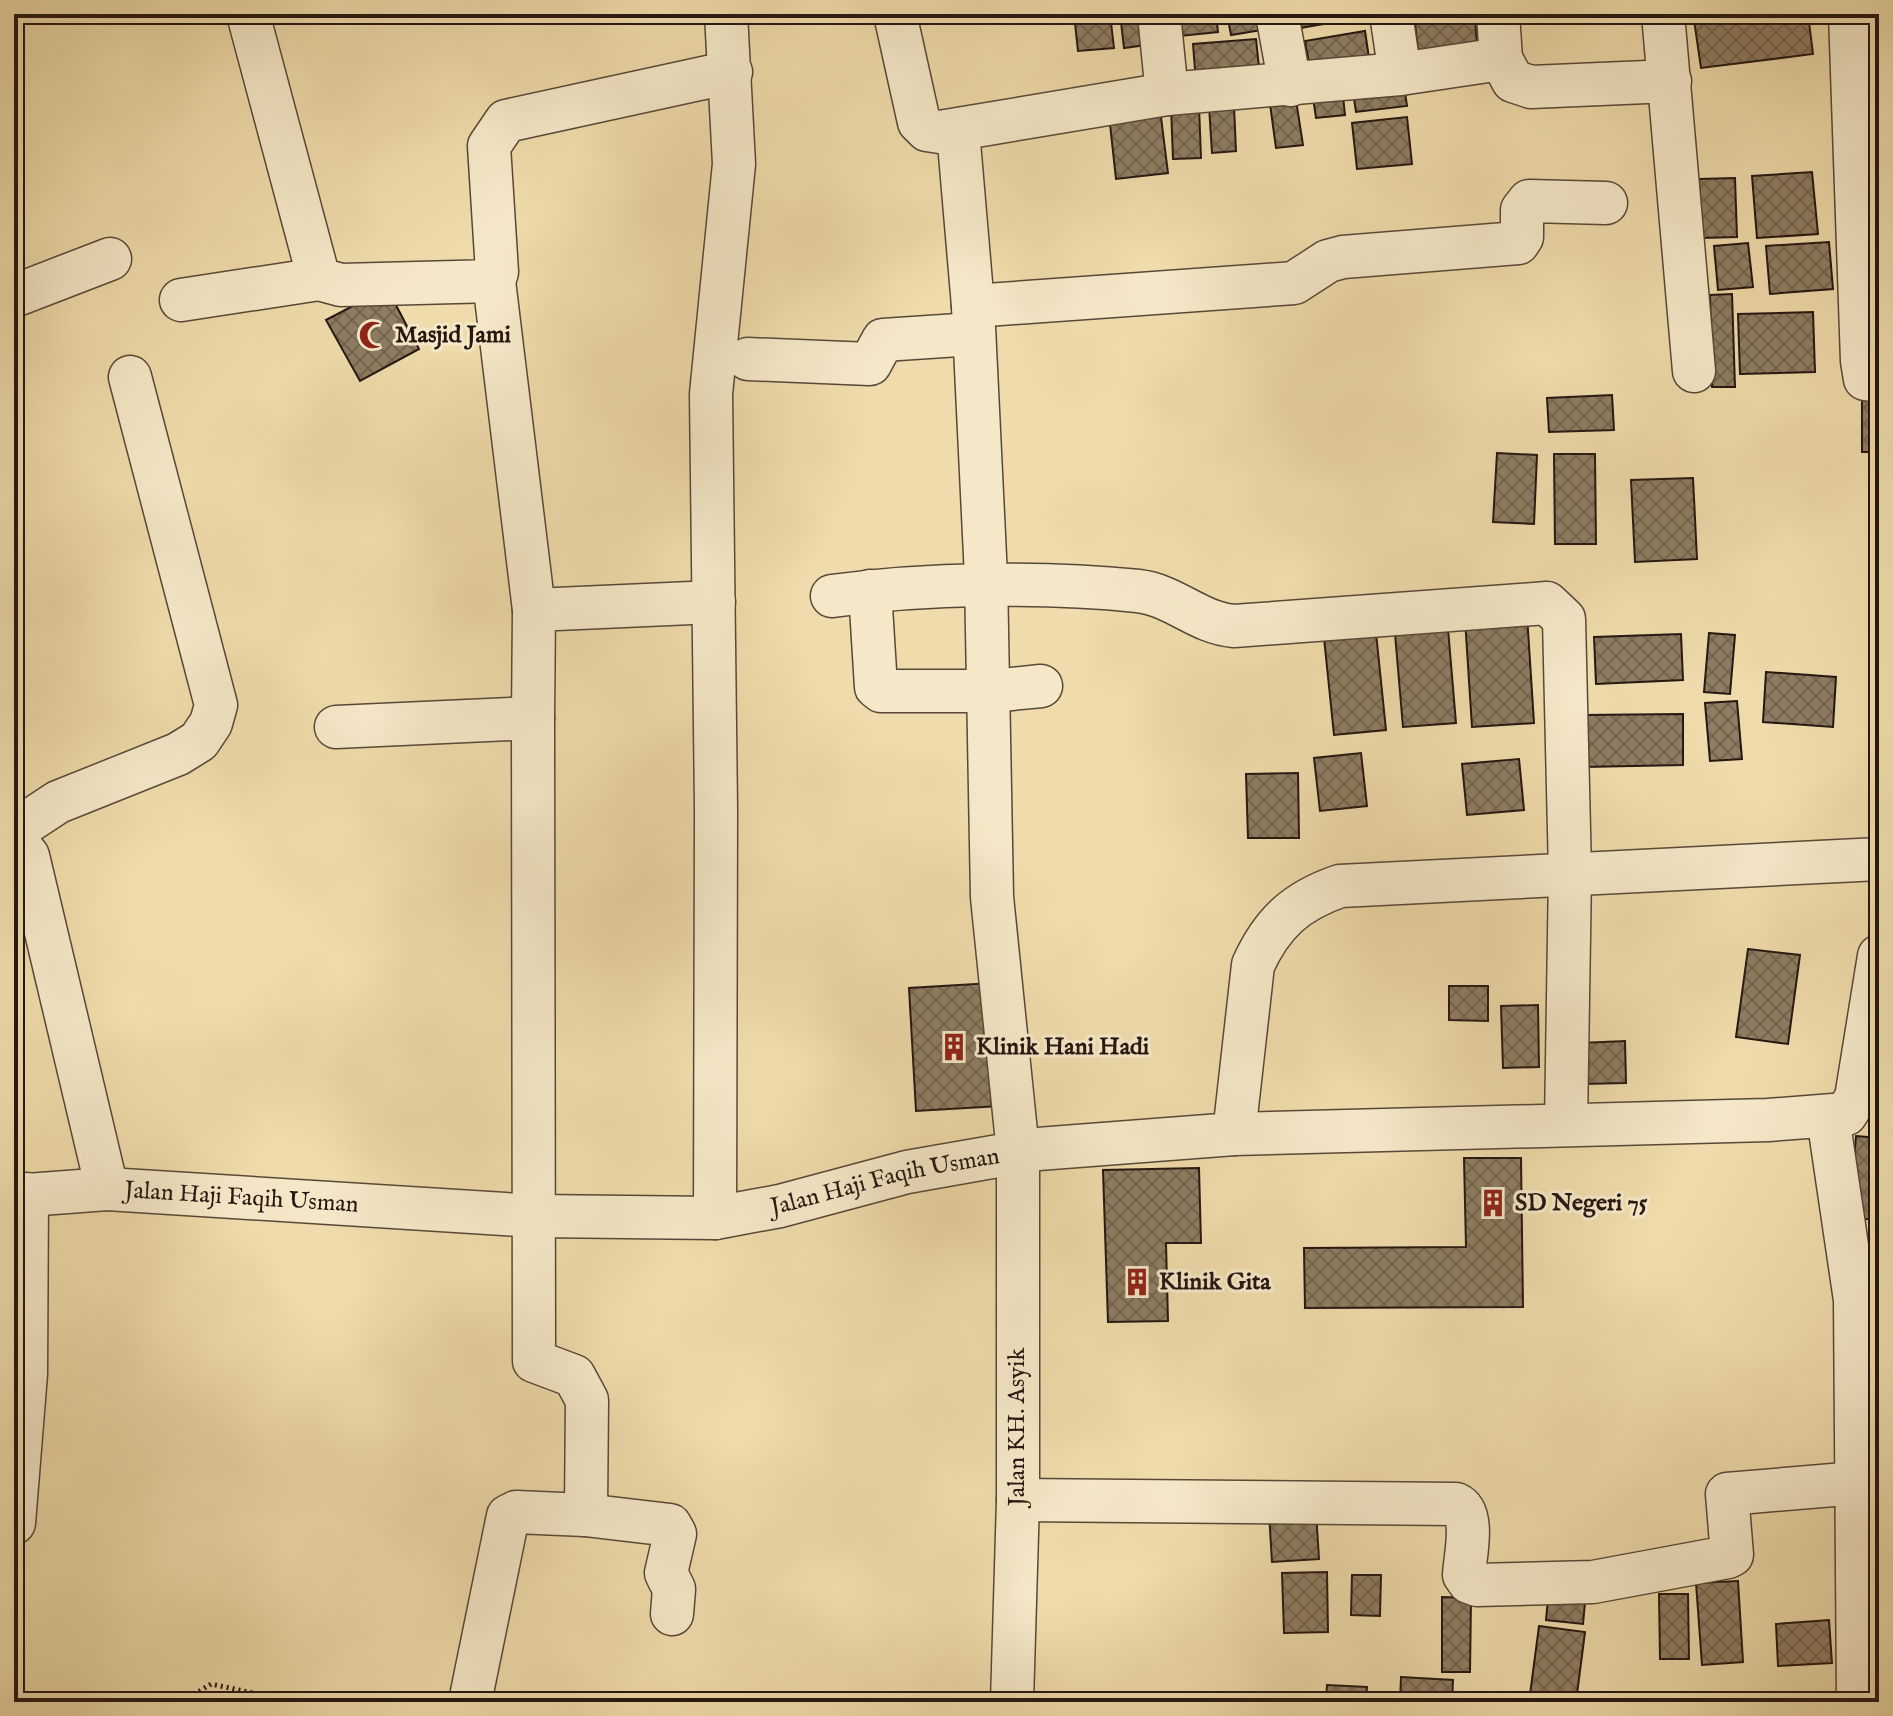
<svg xmlns="http://www.w3.org/2000/svg" width="1893" height="1716" viewBox="0 0 1893 1716" font-family="'IM FELL English',serif">
	<style>
		.building { fill: url(#building-cross-hatch); stroke: #251712; stroke-width: 2 }
		.lines { fill: none; stroke-linecap: round; stroke-linejoin: round }
		.minor-casing { stroke: #584838; stroke-width: 45 }
		.path { stroke: #251712; stroke-width: 5; stroke-dasharray: 2 4; stroke-linecap: butt }
		.minor { stroke: #f5e8c8; stroke-width: 42 }
		.labels { text-anchor: middle; dominant-baseline: central; stroke-width: 6; stroke-linejoin: round; paint-order: stroke }
		.poi-label { font-size: 24px; font-weight: bold; fill: #251712; stroke: #f5e8c8; text-anchor: start }
		.street-label { font-size: 24px; fill: #251712; stroke: #f5e8c8 }
	</style>
	<defs>
		<pattern id="building-cross-hatch" width="8" height="8" patternUnits="userSpaceOnUse" patternTransform="scale(2)"><rect width="8" height="8" fill="#8e7d62"/><path d="M0 0l8 8M0 8l8-8" fill="none" stroke="#74654f"/></pattern>
	</defs>
	<rect width="100%" height="100%" fill="#efdbab"/>
	<filter id="stains"><feTurbulence type="fractalNoise" baseFrequency=".0025" numOctaves="4"/><feColorMatrix values="0 0 0 0 .2 0 0 0 0 .09 0 0 0 0 .02 0 0 0 .5 -.17"/></filter>
	<radialGradient id="worn" r=".72"><stop offset=".6" stop-color="#630" stop-opacity="0"/><stop offset="1" stop-color="#630" stop-opacity=".3"/></radialGradient>
	<path class="building" d="M1074,14H1110L1114,48L1078,51Z
		M1120,14H1150L1154,44L1124,48Z
		M1178,14H1216L1218,32L1180,36Z
		M1227,14H1260L1262,30L1231,35Z
		M1291,14H1329L1330,23L1294,29Z
		M1748,14H1808L1813,54L1701,68L1694,20Z
		M1864,14H1879V119H1874Z
		M1475,19L1478,56L1419,61L1415,23Z
		M1365,31L1370,65L1311,74L1305,41Z
		M1256,39L1260,77L1196,82L1193,44Z
		M1403,79L1407,106L1356,112L1352,86Z
		M1342,87L1345,115L1316,118L1312,90Z
		M1296,100L1303,145L1276,148L1270,104Z
		M1199,106L1201,158L1173,159L1171,107Z
		M1209,106H1234L1236,151L1212,153Z
		M1160,109L1168,173L1116,179L1109,115Z
		M1407,117L1412,164L1357,169L1352,123Z
		M1812,172L1818,234L1757,238L1752,176Z
		M1735,178L1737,237L1701,238L1699,179Z
		M1829,242L1833,289L1770,294L1766,246Z
		M1748,243L1753,287L1718,290L1714,246Z
		M387,288L419,349L360,381L326,320Z
		M1732,294L1735,387H1712L1710,295Z
		M1813,312L1815,372L1740,374L1738,314Z
		M1612,395L1614,430L1549,432L1547,398Z
		M1862,395H1879V452H1862Z
		M1497,453L1537,455L1534,524L1493,522Z
		M1554,454H1595L1596,544H1555Z
		M1693,478L1697,559L1635,562L1631,480Z
		M1527,615L1534,723L1472,727L1465,619Z
		M1447,617L1456,723L1403,727L1394,622Z
		M1375,623L1386,730L1334,735L1323,628Z
		M1709,633L1735,635L1730,694L1704,692Z
		M1681,634L1683,680L1596,684L1594,637Z
		M1766,672L1836,677L1833,727L1763,722Z
		M1737,701L1742,759L1710,761L1705,703Z
		M1683,714V765L1583,767V715Z
		M1361,753L1367,806L1320,811L1314,758Z
		M1519,759L1524,810L1467,815L1462,764Z
		M1298,773L1299,838H1248L1246,774Z
		M1748,949L1800,955L1788,1044L1736,1037Z
		M992,983L1000,1106L916,1111L909,988Z
		M1449,986H1488V1021L1449,1020Z
		M1538,1005L1539,1067L1503,1068L1501,1006Z
		M1625,1041L1626,1083L1582,1084L1580,1043Z
		M1856,1136L1879,1138V1220L1850,1218Z
		M1464,1158H1521L1523,1307L1305,1308L1304,1248L1466,1247Z
		M1199,1168L1201,1243H1166L1168,1321L1108,1322L1103,1170Z
		M1879,1238V1282L1855,1283L1852,1239Z
		M1316,1511L1319,1559L1272,1562L1269,1513Z
		M1327,1572L1328,1632L1284,1633L1282,1573Z
		M1352,1575H1381L1380,1616L1351,1615Z
		M1738,1581L1743,1662L1702,1665L1696,1583Z
		M1549,1588L1586,1592L1583,1624L1546,1620Z
		M1659,1594H1688L1689,1659H1660Z
		M1442,1597L1471,1598L1470,1672H1442Z
		M1829,1620L1832,1663L1778,1666L1776,1624Z
		M1539,1626L1585,1632L1576,1702H1529Z
		M1401,1677L1453,1680L1452,1702H1400Z
		M1327,1685L1367,1687L1366,1702H1326Z
		M1703,1693V1702H1673L1672,1694Z"/>
	<g class="lines">
		<defs>
			<g id="minor">
				<path d="M248,14L319,279L341,285L494,281L497,272L489,146L506,121L731,72"/>
				<path d="M895,14L919,122L927,130L940,132L1167,94L1400,74L1501,59L1498,14"/>
				<path d="M1159,14L1167,94"/>
				<path d="M1277,14L1290,85"/>
				<path d="M1391,14L1400,74"/>
				<path d="M1663,14L1694,371"/>
				<path d="M1850,14L1862,361L1865,379L1879,381"/>
				<path d="M1501,59L1513,81L1531,87L1670,81"/>
				<path d="M958,131L973,306L986,577L992,897L1018,1152V1500L1012,1702"/>
				<path d="M494,281L534,610"/>
				<path d="M14,296L110,259"/>
				<path d="M181,300L319,279"/>
				<path d="M973,306L1294,283L1328,261L1343,257L1518,243L1522,237V210L1529,201L1606,203"/>
				<path d="M748,359L870,364L883,340L974,334"/>
				<path d="M870,591L876,687L881,691H991L1041,686"/>
				<path d="M832,596C927,583 1042,581 1138,591C1174,595 1198,623 1234,626L1547,603L1564,619L1570,873L1566,1124"/>
				<path d="M533,718L534,610L714,602"/>
				<path d="M336,727L533,718L534,1361L574,1376L587,1400L586,1509L585,1515L516,1512L508,1516L470,1702"/>
				<path d="M14,831L58,802L178,754L199,741L211,723L216,705L130,377"/>
				<path d="M14,839L28,856L107,1189"/>
				<path d="M1828,1117L1855,1300L1858,1702"/>
				<path d="M1234,1134L1768,1120L1846,1114L1856,1098L1879,956"/>
				<path id="s1" d="M14,1196L107,1189L536,1216L715,1218L780,1206L907,1172L1038,1149L1234,1134L1253,965C1272,923 1296,901 1340,886L1879,859"/>
				<path d="M715,1218L716,809L711,394L734,164L726,14"/>
				<path d="M1018,1500L1456,1504C1476,1513 1465,1556 1464,1575L1469,1582L1477,1585L1593,1582L1728,1557L1732,1555L1727,1494L1857,1483"/>
				<path d="M585,1515L670,1525L675,1534L666,1573L674,1589L672,1614"/>
				<path d="M14,1523L26,1374L27,1194"/>
			</g>
		</defs>
		<use href="#minor" class="minor-casing"/>
		<path class="path" d="M194,1702L198,1692L211,1684L295,1702"/>
		<use href="#minor" class="minor"/>
	</g>
	<defs>
		<symbol id="mosque-bare" viewBox="-9 -9 18 18"><path d="M3.5-4.9A6 6 0 1 0 3.5 4.9A5 5 0 1 1 3.5-4.9Z" fill="#8f2418" stroke="#f5e8c8" stroke-width="2.5" paint-order="stroke"/></symbol>
		<symbol id="building-bare" viewBox="-9 -9 18 18"><path d="M-4-6H4V6H1V3H-1V6H-4ZM-2.5-4.3h1.7v1.8h-1.7ZM.8-4.3h1.7v1.8H.8ZM-2.5-1h1.7V.8h-1.7ZM.8-1h1.7V.8H.8Z" fill="#8f2418" stroke="#f5e8c8" stroke-width="2.5" paint-order="stroke"/></symbol>
	</defs>
	<g fill-rule="evenodd">
		<use href="#mosque-bare" x="353" y="315" width="40" height="40"/>
		<use href="#building-bare" x="934" y="1027" width="40" height="40"/>
		<use href="#building-bare" x="1473" y="1183" width="40" height="40"/>
		<use href="#building-bare" x="1117" y="1262" width="40" height="40"/>
	</g>
	<g class="labels">
		<g class="poi-label">
			<text x="395" y="335">Masjid Jami</text>
			<text x="976" y="1047">Klinik Hani Hadi</text>
			<text x="1515" y="1203">SD Negeri 75</text>
			<text x="1159" y="1282">Klinik Gita</text>
		</g>
		<g class="street-label">
			<text stroke="none"><textPath href="#s1" startOffset="876">Jalan Haji Faqih Usman</textPath></text>
			<text stroke="none"><textPath href="#s1" startOffset="228">Jalan Haji Faqih Usman</textPath></text>
			<text transform="translate(1017 1427) rotate(-90)">Jalan KH. Asyik</text>
		</g>
	</g>
	<rect width="1893" height="1716" fill="none" stroke="#efdbab" stroke-width="48"/>
	<rect x="16" y="16" width="1861" height="1684" fill="none" stroke="#251712" stroke-width="4"/>
	<rect x="24" y="24" width="1845" height="1668" fill="none" stroke="#251712" stroke-width="2"/>
	<rect width="100%" height="100%" filter="url(#stains)"/>
	<rect width="100%" height="100%" fill="url(#worn)"/>
</svg>
